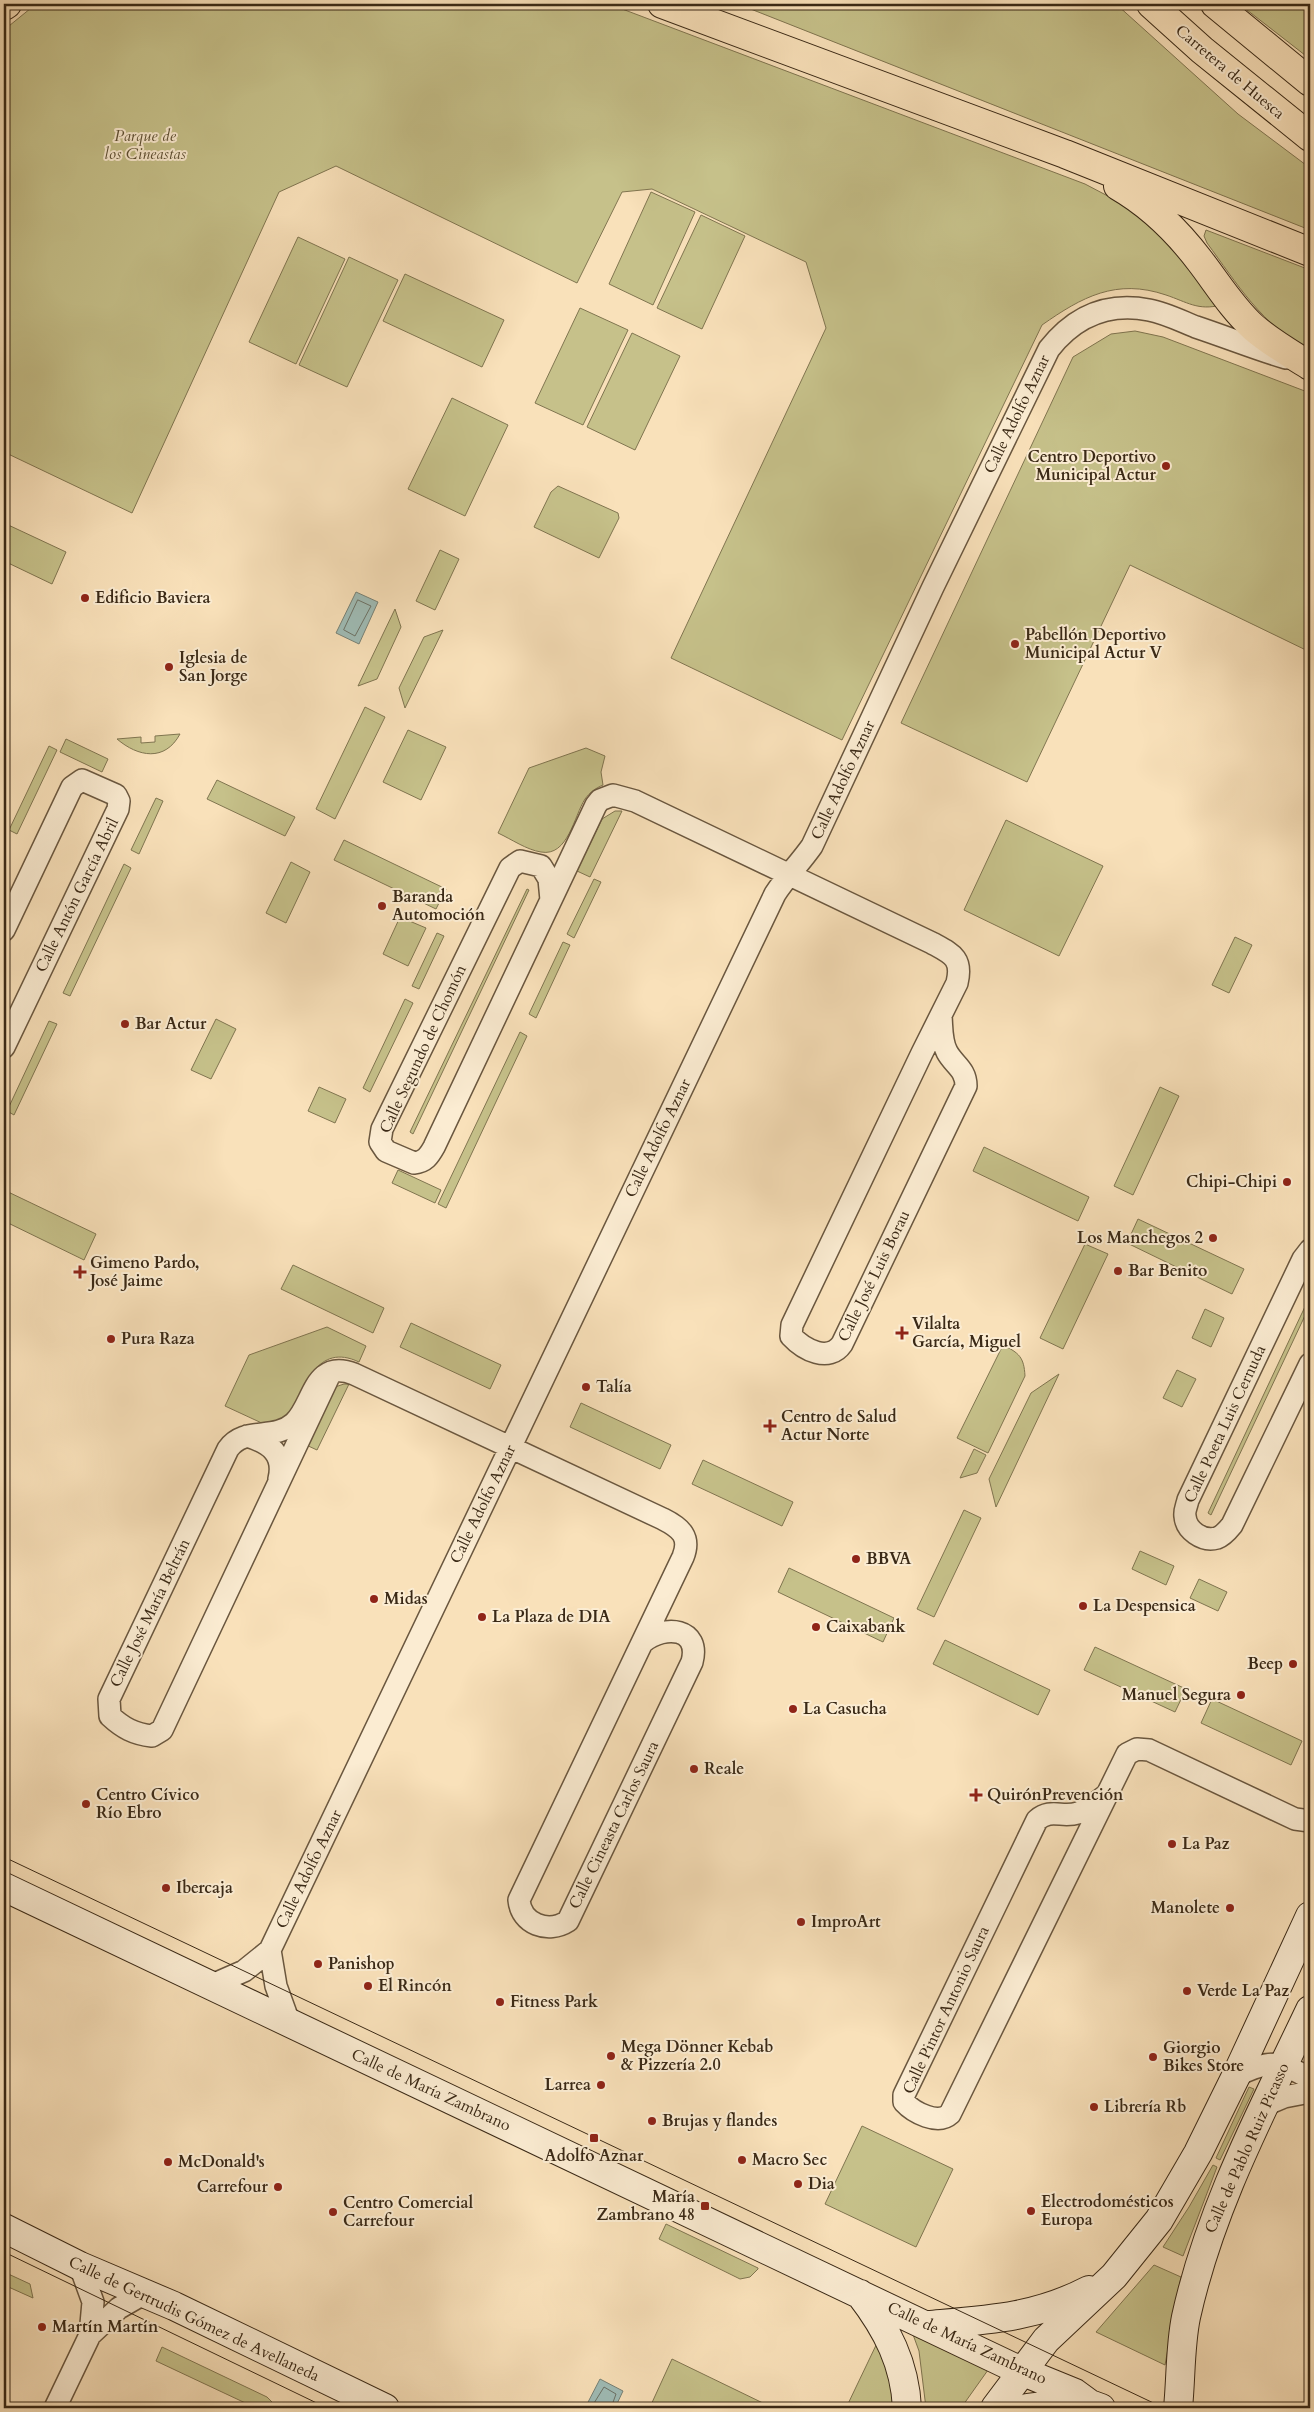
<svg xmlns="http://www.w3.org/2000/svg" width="1314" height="2412" viewBox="0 0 1314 2412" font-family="Cardo,serif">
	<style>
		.green { fill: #c6c18a; stroke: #807550 }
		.water { fill: #9fbcb6; stroke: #778176 }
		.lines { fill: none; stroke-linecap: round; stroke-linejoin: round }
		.shore { stroke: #6c7266; stroke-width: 1 }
		.street-casing { stroke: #6a573f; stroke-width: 24 }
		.secondary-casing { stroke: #3a2916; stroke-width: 30 }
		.highway-casing { stroke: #3a2916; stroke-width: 30 }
		.street { stroke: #fbecd2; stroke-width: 21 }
		.secondary { stroke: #fbecd2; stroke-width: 28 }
		.highway { stroke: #f9e1ba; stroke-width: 28 }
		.tram { stroke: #3a2916; stroke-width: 1 }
		.poi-dot { fill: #8f2418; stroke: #fbecd2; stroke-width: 2 }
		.labels { text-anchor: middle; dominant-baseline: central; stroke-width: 4; stroke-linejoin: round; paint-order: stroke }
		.street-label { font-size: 16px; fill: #3a2916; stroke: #fbecd2 }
		.park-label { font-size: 16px; font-style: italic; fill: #5d4f33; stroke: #fbecd2 }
		.poi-label { font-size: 16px; font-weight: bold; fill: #3a2916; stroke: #fbecd2; text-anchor: start }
	</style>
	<rect width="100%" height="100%" fill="#f9e1ba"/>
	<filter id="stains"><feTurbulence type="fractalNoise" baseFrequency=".004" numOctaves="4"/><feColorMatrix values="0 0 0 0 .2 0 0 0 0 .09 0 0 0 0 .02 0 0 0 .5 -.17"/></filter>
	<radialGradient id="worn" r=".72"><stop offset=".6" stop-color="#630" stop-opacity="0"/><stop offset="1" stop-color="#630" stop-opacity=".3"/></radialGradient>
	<path class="green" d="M36,4H609L1085,184L1123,204L1152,225L1221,305C1198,311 1187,302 1166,295C1116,278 1082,297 1042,325L842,740L671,658L826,328L806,262L652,189L622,192L577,283L336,166L279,192L132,513L4,452V30Z
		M738,4H1116L1238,114L1310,168V230Z
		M1240,4H1310V59L1247,10Z
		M651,192L695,212L653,305L609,284Z
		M701,215L745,236L702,329L657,308Z
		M1206,230L1310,270V349C1263,328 1236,282 1207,243L1204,236Z
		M298,237L345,259L296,364L249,342Z
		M349,257L398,280L347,387L299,365Z
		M405,274L504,320L482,367L383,321Z
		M580,308L628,330L583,425L535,403Z
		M1135,331L1163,337L1310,393V652L1130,565L1027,782L901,723L1073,357L1111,334Z
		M632,333L680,356L635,450L587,427Z
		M452,398L508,425L465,516L408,489Z
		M558,486L618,513L619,518L599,558L534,527L551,492Z
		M4,523L66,552L52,584L4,561Z
		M440,550L459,559L435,610L416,601Z
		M395,609L401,627L377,679L358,686Z
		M443,630L405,708L399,688L424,637Z
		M365,707L385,717L335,819L316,809Z
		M408,730L446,747L421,800L383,782Z
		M180,734C165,762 138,757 117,739L141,737V743L155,742V736Z
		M66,739L108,759L102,772L60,752Z
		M49,746L57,750L17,834L9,830Z
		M586,748L605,756L601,772L603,785C596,788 590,792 585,799C574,816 568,857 541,852C527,850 511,839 498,833L529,768Z
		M217,780L295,817L285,836L207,799Z
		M156,798L163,801L139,854L131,850Z
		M615,811H622L590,877L577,871L602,819Z
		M1006,820L1103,866L1059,956L964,910Z
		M344,840L446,889L436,909L334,860Z
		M291,862L310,872L286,923L266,913Z
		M124,864L131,868L70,996L63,993Z
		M594,879L601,882L574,938L567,934Z
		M527,889L529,890L413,1134L410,1132Z
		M400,917L426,928L408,966L383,954Z
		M437,933L444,936L419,989L412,986Z
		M1235,937L1252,945L1229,993L1212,985Z
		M563,942L570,945L536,1018L529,1014Z
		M405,999L413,1003L370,1092L363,1088Z
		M216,1019L236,1029L211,1079L191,1070Z
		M49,1021L57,1024L14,1115L7,1111Z
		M520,1032L527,1036L446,1208L438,1204Z
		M319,1087L346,1099L335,1123L308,1111Z
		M1160,1087L1179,1096L1133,1195L1114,1186Z
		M984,1147L1089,1197L1078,1221L973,1171Z
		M398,1170L441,1190L435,1203L392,1183Z
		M4,1190L96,1234L84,1260L4,1221Z
		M1138,1219L1244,1269L1232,1294L1127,1243Z
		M1085,1244L1108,1254L1063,1349L1040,1338Z
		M293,1265L384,1308L373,1333L281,1289Z
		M1310,1296V1305L1211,1515L1208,1513Z
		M1205,1309L1224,1318L1211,1347L1192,1338Z
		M411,1323L501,1365L490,1389L400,1347Z
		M327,1327L366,1346L359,1362C317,1342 304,1387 290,1417L266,1425L225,1406L249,1355Z
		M1003,1345C1019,1353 1024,1357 1025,1376L988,1453L957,1438Z
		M1177,1370L1196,1379L1182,1407L1163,1398Z
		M1059,1374L996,1507L989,1479L1031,1393Z
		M344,1384H349L317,1450L304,1444L335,1387Z
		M581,1403L671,1445L660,1469L570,1427Z
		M974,1449L986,1455L977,1473L960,1478Z
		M703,1460L793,1502L782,1526L692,1484Z
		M964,1510L981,1518L934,1617L917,1609Z
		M1140,1551L1174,1566L1166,1585L1132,1569Z
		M789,1568L894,1618L883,1642L778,1592Z
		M1199,1579L1227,1592L1218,1611L1190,1598Z
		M945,1640L1050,1690L1038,1715L933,1664Z
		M1095,1647L1186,1689L1175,1712L1084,1670Z
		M1212,1699L1302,1741L1291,1765L1201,1723Z
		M1249,2087L1254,2089L1220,2160L1216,2158Z
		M862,2126L953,2169L916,2247L825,2204Z
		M1213,2165L1217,2167L1183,2256L1163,2247L1189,2207Z
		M666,2224L758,2268V2269L750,2277L740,2279L659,2239Z
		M1154,2265L1181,2277L1165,2365L1096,2332Z
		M4,2272L30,2284L33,2298L4,2285Z
		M911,2329L988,2370L961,2408H926L919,2351Z
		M879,2339L900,2408H846Z
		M162,2347L267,2397L278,2408H256L156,2361Z
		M672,2359L767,2405L765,2408L650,2407Z"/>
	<path class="water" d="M356,592L378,602L359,644L336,633Z
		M600,2379L623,2391L615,2408H585Z"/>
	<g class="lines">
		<path class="shore" d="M358,600L371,606L355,636L344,630Z
			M591,2408L604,2387L616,2394L611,2408"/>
		<defs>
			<path id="street" d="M551,900L549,879L541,866L520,861L510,868L382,1129L380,1142L386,1151L414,1163C425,1162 429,1156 434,1147L596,805L600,800L613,795L635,801L932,943C952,954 963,958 957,983L922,1053L792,1325L791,1336C804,1350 829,1363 842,1344L966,1086C966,1069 954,1065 947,1052C941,1041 942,1028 941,1016
				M4,930L72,787L82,780L116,795L119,801L118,809L4,1047
				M1310,1250L1303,1259L1188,1500C1187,1505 1184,1511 1185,1516C1186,1530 1202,1542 1217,1538C1223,1536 1228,1530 1232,1525L1310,1364
				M331,1372L162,1730L152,1736C134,1734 123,1728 110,1716L109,1699L228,1449C244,1426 274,1441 294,1423C314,1405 313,1358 354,1374L663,1519C681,1528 691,1537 683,1557L519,1900C521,1924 548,1934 568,1921L692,1662C701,1628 665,1624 643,1642
				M247,1436C270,1443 285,1454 279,1479
				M1105,1796C1097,1802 1089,1809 1078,1813C1062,1818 1051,1808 1037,1820L904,2095V2102C914,2113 938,2125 950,2114L1127,1754L1137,1749L1149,1750L1295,1819L1310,1821
				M270,1950L276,1986L289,2022
				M212,1985L244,1971L270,1950L775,894C786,877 800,863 812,846L933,587L1049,349C1075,316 1108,302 1149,310C1165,313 1181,321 1196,327C1226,337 1256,349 1286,358
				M1236,2076C1268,2060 1280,2060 1310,2079
				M1265,2105L1284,2097L1310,2092
				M90,2335L119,2308L145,2293
				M55,2408L90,2335L93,2302L80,2266"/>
			<path id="secondary" d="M4,1887L1021,2371L1075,2393L1090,2404L1101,2408
				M4,2228L80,2266L174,2306L385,2408
				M860,2294C887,2329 905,2364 907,2408
				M928,2325C987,2320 1035,2318 1089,2290
				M995,2408L1046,2340L1114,2276L1159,2220L1198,2153L1236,2076L1310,1916
				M1028,2408L1068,2403L1090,2404
				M1178,2408C1181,2379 1180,2346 1186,2317C1210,2208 1262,2111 1310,2010"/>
			<path id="highway" d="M662,4L1065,154L1310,252
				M1151,4L1202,50L1310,137
				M1215,4L1310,82
				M4,6L7,4
				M1118,186C1149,204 1178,232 1200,261C1217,283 1232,308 1253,327C1270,342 1291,354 1310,366"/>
		</defs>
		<use href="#street" class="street-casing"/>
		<use href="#secondary" class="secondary-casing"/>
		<use href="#highway" class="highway-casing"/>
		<use href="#street" class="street"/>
		<use href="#secondary" class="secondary"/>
		<use href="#highway" class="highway"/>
		<path class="tram" d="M4,1857L1164,2408
			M4,2252L327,2408"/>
	</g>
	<g class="poi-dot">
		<circle cx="1166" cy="466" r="5"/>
		<circle cx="85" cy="598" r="5"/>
		<circle cx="1015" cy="644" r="5"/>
		<circle cx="169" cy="667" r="5"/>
		<circle cx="382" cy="906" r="5"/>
		<circle cx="125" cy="1024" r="5"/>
		<circle cx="1287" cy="1182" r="5"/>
		<circle cx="1213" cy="1238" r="5"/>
		<circle cx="1118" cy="1271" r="5"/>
		<path d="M77.5 1264.5h5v5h5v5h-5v5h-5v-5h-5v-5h5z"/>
		<path d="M899.5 1325.5h5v5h5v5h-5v5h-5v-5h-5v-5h5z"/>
		<circle cx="111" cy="1339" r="5"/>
		<circle cx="586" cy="1387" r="5"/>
		<path d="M767.5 1418.5h5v5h5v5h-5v5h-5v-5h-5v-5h5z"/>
		<circle cx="856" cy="1559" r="5"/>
		<circle cx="374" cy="1599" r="5"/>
		<circle cx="1083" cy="1606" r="5"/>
		<circle cx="482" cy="1617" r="5"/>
		<circle cx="816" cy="1627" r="5"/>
		<circle cx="1293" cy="1664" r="5"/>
		<circle cx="1241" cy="1695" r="5"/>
		<circle cx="793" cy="1709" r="5"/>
		<circle cx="694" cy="1769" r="5"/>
		<path d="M973.5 1787.5h5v5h5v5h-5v5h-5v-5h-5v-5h5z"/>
		<circle cx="86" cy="1804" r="5"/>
		<circle cx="1172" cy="1844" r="5"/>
		<circle cx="166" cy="1888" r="5"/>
		<circle cx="1230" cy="1908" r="5"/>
		<circle cx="801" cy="1922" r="5"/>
		<circle cx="318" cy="1964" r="5"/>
		<circle cx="368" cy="1986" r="5"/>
		<circle cx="1187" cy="1991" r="5"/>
		<circle cx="500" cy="2002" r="5"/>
		<circle cx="611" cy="2056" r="5"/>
		<circle cx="1153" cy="2057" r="5"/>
		<circle cx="601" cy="2085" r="5"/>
		<circle cx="1094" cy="2107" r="5"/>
		<circle cx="652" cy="2121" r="5"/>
		<rect x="589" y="2133" width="10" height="10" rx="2.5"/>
		<circle cx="742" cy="2160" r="5"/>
		<circle cx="168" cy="2162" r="5"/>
		<circle cx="798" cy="2184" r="5"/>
		<circle cx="278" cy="2187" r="5"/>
		<rect x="700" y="2201" width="10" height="10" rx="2.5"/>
		<circle cx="1031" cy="2211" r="5"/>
		<circle cx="333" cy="2212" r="5"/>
		<circle cx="42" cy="2327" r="5"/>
	</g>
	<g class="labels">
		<g class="street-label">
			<text transform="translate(1230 72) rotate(40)">Carretera de Huesca</text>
			<text transform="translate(1017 414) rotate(-64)">Calle Adolfo Aznar</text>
			<text transform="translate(843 780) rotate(-65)">Calle Adolfo Aznar</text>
			<text transform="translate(77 895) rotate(-64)">Calle Antón García Abril</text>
			<text transform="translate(423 1049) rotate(-65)">Calle Segundo de Chomón</text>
			<text transform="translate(658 1138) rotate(-64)">Calle Adolfo Aznar</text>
			<text transform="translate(874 1276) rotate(-64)">Calle José Luis Borau</text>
			<text transform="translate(1225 1424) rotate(-65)">Calle Poeta Luis Cernuda</text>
			<text transform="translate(483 1504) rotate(-64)">Calle Adolfo Aznar</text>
			<text transform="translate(150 1613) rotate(-64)">Calle José María Beltrán</text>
			<text transform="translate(614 1825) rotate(-64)">Calle Cineasta Carlos Saura</text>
			<text transform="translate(309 1869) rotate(-64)">Calle Adolfo Aznar</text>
			<text transform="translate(946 2010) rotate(-65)">Calle Pintor Antonio Saura</text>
			<text transform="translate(431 2090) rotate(25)">Calle de María Zambrano</text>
			<text transform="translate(1247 2148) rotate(-66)">Calle de Pablo Ruiz Picasso</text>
			<text transform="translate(194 2319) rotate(25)">Calle de Gertrudis Gómez de Avellaneda</text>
			<text transform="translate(967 2343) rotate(25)">Calle de María Zambrano</text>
		</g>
		<g class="park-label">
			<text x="145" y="136">Parque de<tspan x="145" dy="18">los Cineastas</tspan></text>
		</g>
		<g class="poi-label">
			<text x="1156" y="457" text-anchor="end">Centro Deportivo<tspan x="1156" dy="18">Municipal Actur</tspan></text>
			<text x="95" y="598">Edificio Baviera</text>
			<text x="1025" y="635">Pabellón Deportivo<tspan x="1025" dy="18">Municipal Actur V</tspan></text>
			<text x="179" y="658">Iglesia de<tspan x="179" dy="18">San Jorge</tspan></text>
			<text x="392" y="897">Baranda<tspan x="392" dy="18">Automoción</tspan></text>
			<text x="135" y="1024">Bar Actur</text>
			<text x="1277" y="1182" text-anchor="end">Chipi-Chipi</text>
			<text x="1203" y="1238" text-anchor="end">Los Manchegos 2</text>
			<text x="90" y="1263">Gimeno Pardo,<tspan x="90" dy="18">José Jaime</tspan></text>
			<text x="1128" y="1271">Bar Benito</text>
			<text x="912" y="1324">Vilalta<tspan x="912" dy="18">García, Miguel</tspan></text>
			<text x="121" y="1339">Pura Raza</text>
			<text x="596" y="1387">Talía</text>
			<text x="781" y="1417">Centro de Salud<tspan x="781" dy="18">Actur Norte</tspan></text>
			<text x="866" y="1559">BBVA</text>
			<text x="384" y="1599">Midas</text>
			<text x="1093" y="1606">La Despensica</text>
			<text x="492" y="1617">La Plaza de DIA</text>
			<text x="826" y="1627">Caixabank</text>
			<text x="1283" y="1664" text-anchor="end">Beep</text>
			<text x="1231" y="1695" text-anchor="end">Manuel Segura</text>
			<text x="803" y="1709">La Casucha</text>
			<text x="704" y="1769">Reale</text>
			<text x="96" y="1795">Centro Cívico<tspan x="96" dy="18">Río Ebro</tspan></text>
			<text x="987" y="1795">QuirónPrevención</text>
			<text x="1182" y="1844">La Paz</text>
			<text x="176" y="1888">Ibercaja</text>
			<text x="1220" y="1908" text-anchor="end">Manolete</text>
			<text x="811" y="1922">ImproArt</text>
			<text x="328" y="1964">Panishop</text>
			<text x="378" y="1986">El Rincón</text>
			<text x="1197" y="1991">Verde La Paz</text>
			<text x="510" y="2002">Fitness Park</text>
			<text x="621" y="2047">Mega Dönner Kebab<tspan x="621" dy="18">&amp; Pizzería 2.0</tspan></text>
			<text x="1163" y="2048">Giorgio<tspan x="1163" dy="18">Bikes Store</tspan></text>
			<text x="591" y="2085" text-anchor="end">Larrea</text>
			<text x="1104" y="2107">Librería Rb</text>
			<text x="662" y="2121">Brujas y flandes</text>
			<text x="594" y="2156" text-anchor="middle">Adolfo Aznar</text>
			<text x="752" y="2160">Macro Sec</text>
			<text x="178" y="2162">McDonald's</text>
			<text x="808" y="2184">Dia</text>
			<text x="268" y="2187" text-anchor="end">Carrefour</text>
			<text x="695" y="2197" text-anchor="end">María<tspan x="695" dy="18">Zambrano 48</tspan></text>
			<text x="1041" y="2202">Electrodomésticos<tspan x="1041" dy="18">Europa</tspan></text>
			<text x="343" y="2203">Centro Comercial<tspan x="343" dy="18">Carrefour</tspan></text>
			<text x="52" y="2327">Martín Martín</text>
		</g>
	</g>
	<rect width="1314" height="2412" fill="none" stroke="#f9e1ba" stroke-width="20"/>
	<rect x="5" y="5" width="1304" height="2402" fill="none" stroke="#3a2916" stroke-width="2.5"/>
	<rect x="10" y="10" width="1294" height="2392" fill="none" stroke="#3a2916"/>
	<rect width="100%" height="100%" filter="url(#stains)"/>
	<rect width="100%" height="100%" fill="url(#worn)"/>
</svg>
